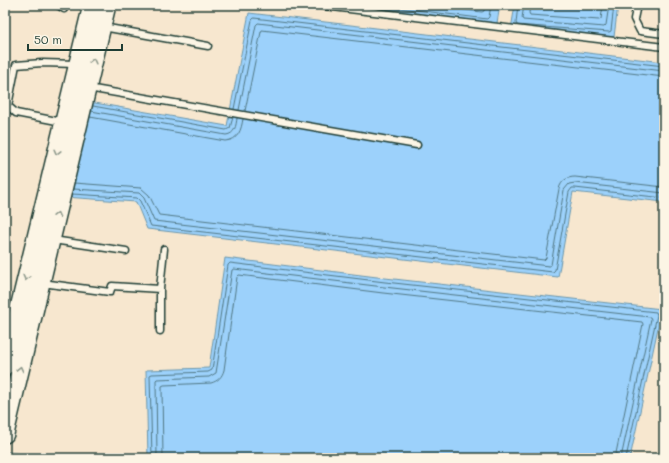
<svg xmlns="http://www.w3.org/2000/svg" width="669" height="463" viewBox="0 0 669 463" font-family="Mali,sans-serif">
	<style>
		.water { fill: #9cd1fb; stroke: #6a96ab }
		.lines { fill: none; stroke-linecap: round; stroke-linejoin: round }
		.shore { stroke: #517884; stroke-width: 1 }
		.lane-casing { stroke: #1f3d34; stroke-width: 9 }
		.secondary-casing { stroke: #1f3d34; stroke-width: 20 }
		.lane { stroke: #fcf5e5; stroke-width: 6 }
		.secondary { stroke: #fcf5e5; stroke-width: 17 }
		.oneway { stroke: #8e998c }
	</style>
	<rect width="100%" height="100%" fill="#f7e7cf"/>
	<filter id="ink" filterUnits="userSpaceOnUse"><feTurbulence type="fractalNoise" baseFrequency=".025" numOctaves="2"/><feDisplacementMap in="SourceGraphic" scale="8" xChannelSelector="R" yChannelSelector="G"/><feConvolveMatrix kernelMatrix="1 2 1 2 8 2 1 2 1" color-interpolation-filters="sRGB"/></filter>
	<g filter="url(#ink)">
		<path class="water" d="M309,5H500L496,29Z
			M515,5H618L614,37L511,29Z
			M249,13L664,62V202L573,192L558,277L147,229L136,202L50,196L72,99L227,126Z
			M225,258L385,278L662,309L630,458H148L146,370L209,368Z
			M5,452L62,458H5Z"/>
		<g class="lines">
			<path class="shore" d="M375,5L487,19L489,17L491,5
				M424,5L482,12L484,11L485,5
				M518,5L516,23L517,25L609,32L611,31L614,5
				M524,5L522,18L523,20L604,27L606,25L609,5
				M530,5L529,13L530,15L599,20L601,19L603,5
				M93,106L226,130L230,128L233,117
				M234,109L252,20L254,18L664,66
				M239,110L256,25L258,23L664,71
				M91,111L226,135C235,134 236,126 237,118
				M245,111L261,32L262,30L664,77
				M90,117L225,141C239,140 241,130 243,119
				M74,183L141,188L149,195L159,215L544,260L546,258L559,189C561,181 567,177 575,177L664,187
				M73,189L139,193L144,198L154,221L549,266L551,265L564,190L569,184L575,183L664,193
				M72,194L137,198L140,201L151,226L553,272L555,270L569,192L572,188H575L664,198
				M152,458L150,375L152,374L208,372L212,370L228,265L230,263L385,282L656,312L657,315L626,458
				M157,458L156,380L157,379L209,377L216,373L232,270L234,269L384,287L650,317L651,319L621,458
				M163,458L162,386L164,385L211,383C218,381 222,377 224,370L237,277L239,275L383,293L642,322L643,324L615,458"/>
			<defs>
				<path id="lane" d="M58,5L64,9
					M316,5L664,47
					M637,5L634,19L640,31L664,34
					M103,27L208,46
					M88,88L417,145
					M62,122L16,113L8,106L16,65L42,63L76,64
					M53,240L126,251
					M42,283L110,292L112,286L160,289
					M160,331V289L164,249"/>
				<path id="secondary" d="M5,366L92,5
					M5,434L107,5"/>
			</defs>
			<use href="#lane" class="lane-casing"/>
			<use href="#secondary" class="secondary-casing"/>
			<use href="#lane" class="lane"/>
			<use href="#secondary" class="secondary"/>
		</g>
		<defs><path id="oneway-chevron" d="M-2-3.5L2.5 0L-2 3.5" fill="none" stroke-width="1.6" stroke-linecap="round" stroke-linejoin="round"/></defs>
		<g class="oneway">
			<use href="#oneway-chevron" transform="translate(93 61) rotate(-76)"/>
			<use href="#oneway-chevron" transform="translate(57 152) rotate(104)"/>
			<use href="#oneway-chevron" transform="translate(57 215) rotate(-77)"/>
			<use href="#oneway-chevron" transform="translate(26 278) rotate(104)"/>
			<use href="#oneway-chevron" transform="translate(20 369) rotate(-77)"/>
		</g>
	</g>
	<rect width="669" height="463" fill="none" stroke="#fcf5e5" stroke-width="20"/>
	<rect x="10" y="10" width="649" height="443" fill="none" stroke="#1f3d34" stroke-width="1.5" filter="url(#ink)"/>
	<path d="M28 44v6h94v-6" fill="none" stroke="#1f3d34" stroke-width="2"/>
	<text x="34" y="44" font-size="12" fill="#1f3d34" stroke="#fcf5e5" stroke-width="3" paint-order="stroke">50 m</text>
</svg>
